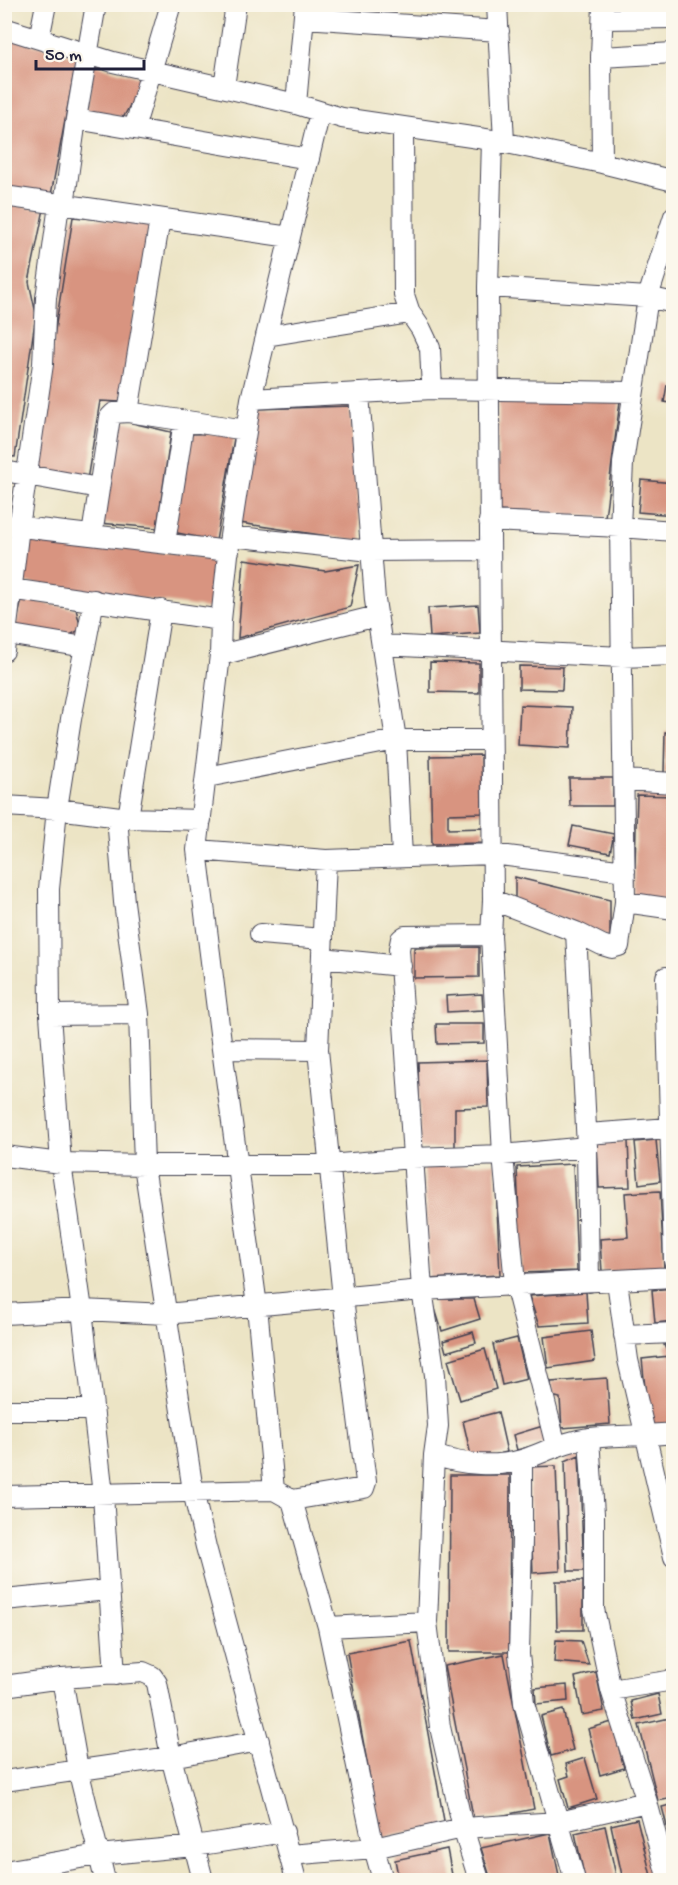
<svg xmlns="http://www.w3.org/2000/svg" width="678" height="1885" viewBox="0 0 678 1885" font-family="'Gochi Hand',sans-serif">
	<style>
		.building { fill: #d89480 }
		.lines { fill: none; stroke-linecap: round; stroke-linejoin: round }
		.minor-casing { stroke: #403f50; stroke-width: 22 }
		.minor { stroke: #fff; stroke-width: 20 }
	</style>
	<rect width="100%" height="100%" fill="#fbf7ec"/>
	<filter id="ink" filterUnits="userSpaceOnUse"><feTurbulence type="fractalNoise" baseFrequency=".0167" numOctaves="2"/><feDisplacementMap in="SourceGraphic" scale="12" xChannelSelector="R" yChannelSelector="G"/><feConvolveMatrix kernelMatrix="1 2 1 2 8 2 1 2 1" color-interpolation-filters="sRGB"/></filter>
	<filter id="wash" filterUnits="userSpaceOnUse"><feTurbulence type="fractalNoise" baseFrequency=".008" numOctaves="4" result="noise"/><feDisplacementMap in="SourceGraphic" scale="24" xChannelSelector="R" yChannelSelector="G"/><feGaussianBlur stdDeviation="1.35" result="paint"/><feColorMatrix in="noise" values="0 0 0 0 0 0 0 0 0 0 0 0 0 0 0 0 0 1.4 0 .05"/><feComposite in="paint" operator="in"/></filter>
	<g filter="url(#wash)">
		<rect width="100%" height="100%" fill="#ece4c5"/>
		<g id="blocks">
			<path class="building" d="M9,38L77,57L51,195L4,188V64Z
				M92,64L144,79L123,118L87,111Z
				M4,204L44,209L29,282L36,314L15,457L4,456Z
				M73,217L150,224L121,402L100,401L87,480L33,469Z
				M667,385L674,386V404L664,402Z
				M499,398L620,401L605,517L497,511Z
				M350,406L361,541L240,523L257,409Z
				M119,420L171,432L157,528L99,523Z
				M235,433L216,541L173,532L191,434Z
				M641,480L674,483V515L638,512Z
				M26,537L218,559L213,609L22,582Z
				M244,559L325,571L359,565L350,607L238,638Z
				M22,599L76,609L81,629L65,638L15,630Z
				M478,605L480,633L430,637L428,608Z
				M430,662L479,663V693L430,692Z
				M519,666L563,667L562,690L519,689Z
				M520,705L572,707L570,748L518,745Z
				M665,732L674,733V774L664,773Z
				M481,755L482,813L448,814V829L484,828V843L432,844L430,756Z
				M569,778H613V806H570Z
				M637,795L674,796V899L634,898Z
				M573,826L614,834L610,853L569,845Z
				M515,877L610,900V938L515,901Z
				M479,947V977L414,978V948Z
				M482,994L483,1010L447,1012L446,996Z
				M436,1024H484V1043L437,1044Z
				M487,1060L488,1107L455,1108V1148L420,1149L418,1062Z
				M656,1140L660,1181L639,1184L635,1142Z
				M628,1141L630,1187L599,1188L597,1143Z
				M495,1163L500,1275L429,1279L424,1167Z
				M573,1164L577,1271L521,1273L517,1167Z
				M660,1191L664,1269L602,1272L600,1239L628,1237L625,1193Z
				M674,1288V1321L655,1323L652,1290Z
				M586,1292L588,1323L539,1326L529,1296Z
				M432,1299H474L480,1319L442,1331Z
				M591,1331L595,1361L548,1368L544,1337Z
				M473,1332L476,1343L446,1352L443,1341Z
				M517,1338L527,1379L502,1385L493,1344Z
				M674,1343V1423L649,1426L642,1359L669,1356L664,1345Z
				M485,1349L496,1389L460,1400L448,1360Z
				M607,1378L610,1424L562,1428L560,1398L552,1396L551,1382Z
				M498,1412L507,1452L472,1460L463,1421Z
				M543,1426L547,1442L517,1450L513,1435Z
				M579,1455L584,1571H568L565,1461Z
				M556,1466L560,1571L533,1573L529,1467Z
				M450,1475H510L509,1652H449Z
				M556,1581H583V1630H557Z
				M556,1640L581,1641L589,1665L554,1662Z
				M411,1641L445,1826L381,1838L347,1653Z
				M504,1654L534,1809L474,1821L444,1666Z
				M596,1672L604,1711L582,1715L575,1677Z
				M567,1685L568,1701L536,1704L535,1688Z
				M658,1694L662,1714L635,1720L631,1701Z
				M669,1696H674V1709H671Z
				M563,1710L573,1750L551,1756L541,1716Z
				M674,1717V1798L658,1801L639,1725Z
				M612,1722L624,1768L600,1775L588,1729Z
				M585,1758L597,1799L568,1808L560,1779L569,1776L566,1764Z
				M674,1804V1829L668,1830L662,1807Z
				M637,1819L652,1880H623L611,1825Z
				M605,1826L617,1880H585L575,1833Z
				M550,1833L560,1880H491L481,1848Z
				M447,1849L453,1880H399L395,1860Z"/>
		</g>
	</g>
	<g filter="url(#ink)">
		<use href="#blocks" fill-opacity="0" stroke="#403f50" stroke-width="1.5"/>
		<g class="lines">
			<defs>
				<path id="minor" d="M497,4L504,142
					M304,18L499,31
					M603,19L674,18
					M4,28L113,62L296,104L342,118L492,140L602,163L674,181
					M39,39L46,4
					M601,57L674,53
					M224,87L236,4
					M296,104L305,4
					M76,119L309,159
					M403,127L404,295L410,313L421,329L430,348L432,389
					M134,129L171,4
					M492,140L488,287L493,900L491,935L503,1155L515,1284L556,1446
					M602,163L601,57L603,4
					M4,196L290,237
					M64,205L76,119L96,4
					M488,287L648,297L674,303
					M266,336L410,313
					M359,394L375,600L396,740L402,856
					M251,399L432,389L633,392
					M128,412L160,219
					M4,471L99,488
					M489,521L620,527L674,531
					M4,525L229,551
					M92,535L110,417L114,413L128,412L246,430
					M230,536L371,551L489,550
					M165,543L184,421
					M4,588L221,620
					M94,600L71,719L57,809L49,889L50,1015L61,1163L82,1310L103,1495L115,1675
					M6,634L85,647
					M382,645L622,657L674,655
					M4,651L19,527L43,364L46,298L59,205
					M220,655L377,616
					M207,777L396,740H491
					M624,780L674,783
					M4,806L57,809L128,818L201,820
					M117,817L124,902L139,1014L144,1165L193,1491L206,1547L296,1880
					M128,818L161,610
					M197,850L326,860L492,854L625,871
					M493,900L576,932L602,945L612,948L619,946L625,902L620,527L623,463L648,297L674,216
					M625,902L674,909
					M576,932L587,1147L589,1282
					M260,934L323,939
					M322,958L401,966
					M666,977L674,1261
					M50,1015L139,1014
					M222,1049L318,1050
					M587,1134L670,1128
					M4,1156L61,1163L144,1165H328L412,1158L503,1155L587,1147
					M617,1281L628,1360L674,1557
					M4,1314L82,1310L166,1314L422,1290L674,1277
					M624,1335L674,1333
					M4,1410H92
					M589,1438L594,1514V1609L611,1690L647,1802L668,1880
					M434,1455C462,1465 497,1468 525,1459C547,1451 568,1440 591,1438C618,1435 646,1436 674,1433
					M522,1460V1540L519,1654L524,1703L575,1880
					M274,1490L257,1306L222,1049L197,850L220,655L221,620L230,536L251,399L320,112
					M4,1496L274,1490L292,1500L364,1488L366,1482L343,1298L318,1050L326,860
					M292,1500L328,1627L374,1848L383,1880
					M4,1600L108,1590
					M328,1627L427,1622
					M62,1678L78,1769L105,1880
					M4,1686L62,1678L143,1672L152,1676L157,1683L171,1757L203,1880
					M611,1690L674,1680
					M4,1781L171,1757L259,1741
					M289,1855L374,1848L463,1828L559,1822L647,1802
					M4,1871L98,1855L194,1846L284,1832
					M479,1880L463,1828L440,1727L427,1622L434,1455L438,1426L435,1375L422,1290L399,949L401,939L405,936L491,935"/>
			</defs>
			<use href="#minor" class="minor-casing"/>
			<use href="#minor" class="minor"/>
		</g>
	</g>
	<rect width="678" height="1885" fill="none" stroke="#fbf7ec" stroke-width="24"/>
	<path d="M36 60v9h108v-9" fill="none" stroke="#22223b" stroke-width="3"/>
	<text x="45" y="60" font-size="18" fill="#22223b" stroke="#fbf7ec" stroke-width="4.5" paint-order="stroke">50 m</text>
</svg>
